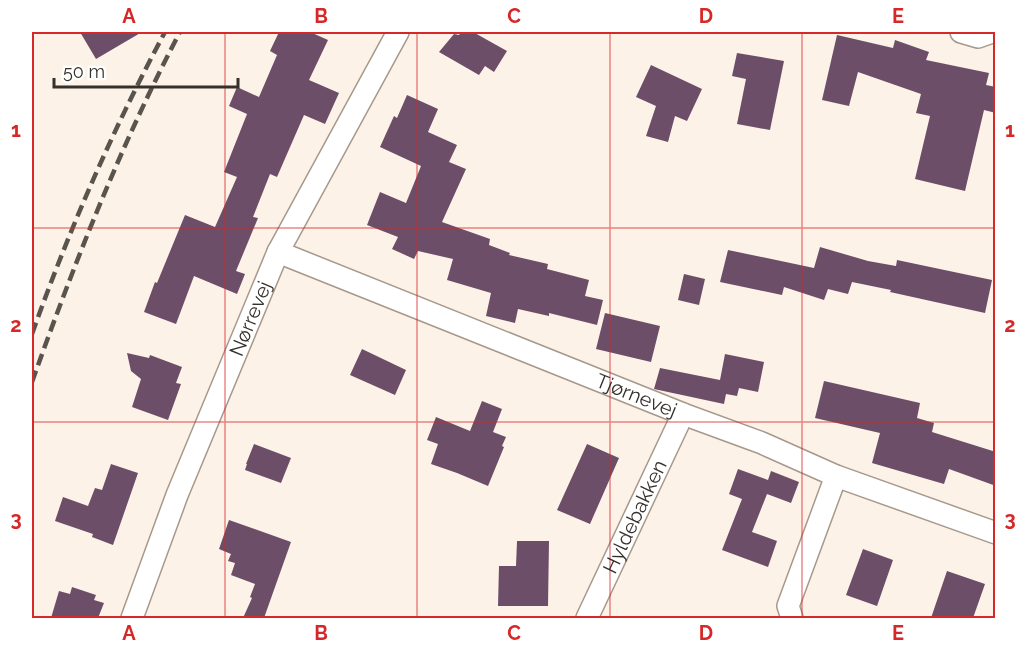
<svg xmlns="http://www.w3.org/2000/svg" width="1027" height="650" viewBox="0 0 1027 650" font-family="Raleway,sans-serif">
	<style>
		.building { fill: #6c4e69 }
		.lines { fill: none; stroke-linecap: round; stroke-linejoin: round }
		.street-casing { stroke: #a6998c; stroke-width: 24 }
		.street { stroke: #fff; stroke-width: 21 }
		.rail { stroke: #5a544e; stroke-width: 4.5; stroke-dasharray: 12 6; stroke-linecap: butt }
		.grid { fill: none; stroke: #d62828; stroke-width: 1.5; stroke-opacity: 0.55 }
		.labels { text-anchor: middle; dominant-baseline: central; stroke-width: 6; stroke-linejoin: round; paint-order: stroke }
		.street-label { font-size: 20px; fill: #35302b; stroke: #fff }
		.neatline { fill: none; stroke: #d62828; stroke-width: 2 }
		.grid-label { font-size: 20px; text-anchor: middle; font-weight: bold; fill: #d62828 }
	</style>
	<rect width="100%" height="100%" fill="#fdf2e7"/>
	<path class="building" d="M80,32H142L96,59Z
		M279,32H310L328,40L309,80L339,93L325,124L304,115L277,177L270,174L253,217L258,218L236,271L245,274L237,294L194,276L176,324L144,312L155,282L157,283L185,215L215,227L237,177L224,172L247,114L229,106L237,87L259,97L277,55L270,51Z
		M461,32H473L507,51L494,72L485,66L479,75L439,52L454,34L459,35Z
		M837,35L893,48L895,40L929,52L926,60L989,73L986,85L996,87V113L984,110L965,191L915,179L930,116L916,113L921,94L858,72L849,106L822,100Z
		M737,53L784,61L770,130L737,124L746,79L732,76Z
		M651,65L702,89L687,121L675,116L668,142L646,136L656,106L636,97Z
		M407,95L438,109L428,132L457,145L449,162L466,169L442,222L490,239L489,245L510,253L509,255L548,264L547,269L589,280L585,296L603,300L597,325L549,313V316L518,309L515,323L486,316L491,293L447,280L453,259L418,251L414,259L392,249L398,237L367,225L380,192L406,203L421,166L380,147L394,116L397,118Z
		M820,247L868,261L896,266L897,260L992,280L985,313L890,292L891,290L852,282L848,294L828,289L824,300L784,287L782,295L720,282L728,250L814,268Z
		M684,274L705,279L699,305L678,300Z
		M605,313L660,326L651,362L596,349Z
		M362,349L406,370L395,395L350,375Z
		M127,353L149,358L150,355L182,367L176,383L181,384L168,420L132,407L141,379L131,371Z
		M725,354L764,362L758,392L739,388L737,396L726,394L724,404L654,389L660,368L720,380Z
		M824,381L920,403L917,418L934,423L932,432L996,452V486L949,469L944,484L872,463L880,433L815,418Z
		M482,401L502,409L493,432L506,437L502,446L504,447L488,486L457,473L431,464L438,444L427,440L436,417L470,431Z
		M254,444L291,458L281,483L245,470L247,464H246Z
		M587,444L619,458L590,524L557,510Z
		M111,464L138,473L113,545L92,537L93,534L55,521L63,497L88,506L95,488L102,490Z
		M738,469L768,480L771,471L799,482L791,503L767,494L752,532L777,541L768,567L722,550L742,499L729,494Z
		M229,520L291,542L264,618H243L252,598L250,597L255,584L231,575L235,563L228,561L231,554L219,549Z
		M517,541H549L548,606H498L499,566H516Z
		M863,549L893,560L877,606L846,595Z
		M947,571L985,584L973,618H931Z
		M72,587L96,595L94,600L104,603L98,618H51L59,591L70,594Z"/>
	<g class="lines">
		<defs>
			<g id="street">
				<path d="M961,32L978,37L992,32"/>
				<path id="s1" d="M278,252L683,414L762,443L836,476L996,533"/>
				<path id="s2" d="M132,618L177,495L278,252L398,32"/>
				<path id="s3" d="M587,618L683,414"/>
				<path d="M792,618L788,606L836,476"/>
			</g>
		</defs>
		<use href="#street" class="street-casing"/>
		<use href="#street" class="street"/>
		<path class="rail" d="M32,334C69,230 113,129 165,32
			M32,382C74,264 122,142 180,32"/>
	</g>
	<path class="grid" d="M225,32V618M417,32V618M610,32V618M802,32V618M32,228H996M32,422H996"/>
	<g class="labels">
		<g class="street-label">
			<text stroke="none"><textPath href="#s2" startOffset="322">Nørrevej</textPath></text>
			<text stroke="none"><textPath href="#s1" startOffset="386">Tjørnevej</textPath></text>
			<text stroke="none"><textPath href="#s3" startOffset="112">Hyldebakken</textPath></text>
		</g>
	</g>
	<rect width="1027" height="650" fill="none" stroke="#ffffff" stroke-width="66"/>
	<path d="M54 78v9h184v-9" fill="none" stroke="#35302b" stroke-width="3"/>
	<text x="63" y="78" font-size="18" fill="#35302b" stroke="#ffffff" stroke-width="4.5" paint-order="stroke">50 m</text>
	<rect x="33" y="33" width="961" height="584" class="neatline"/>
	<g class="grid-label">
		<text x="129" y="23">A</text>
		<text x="321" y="23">B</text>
		<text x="514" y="23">C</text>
		<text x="706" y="23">D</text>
		<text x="898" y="23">E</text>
		<text x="16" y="137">1</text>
		<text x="1010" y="137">1</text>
		<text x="16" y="332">2</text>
		<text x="1010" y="332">2</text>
		<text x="16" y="526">3</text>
		<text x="1010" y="526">3</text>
		<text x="129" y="640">A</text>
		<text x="321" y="640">B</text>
		<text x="514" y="640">C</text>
		<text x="706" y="640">D</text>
		<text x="898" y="640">E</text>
	</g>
</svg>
